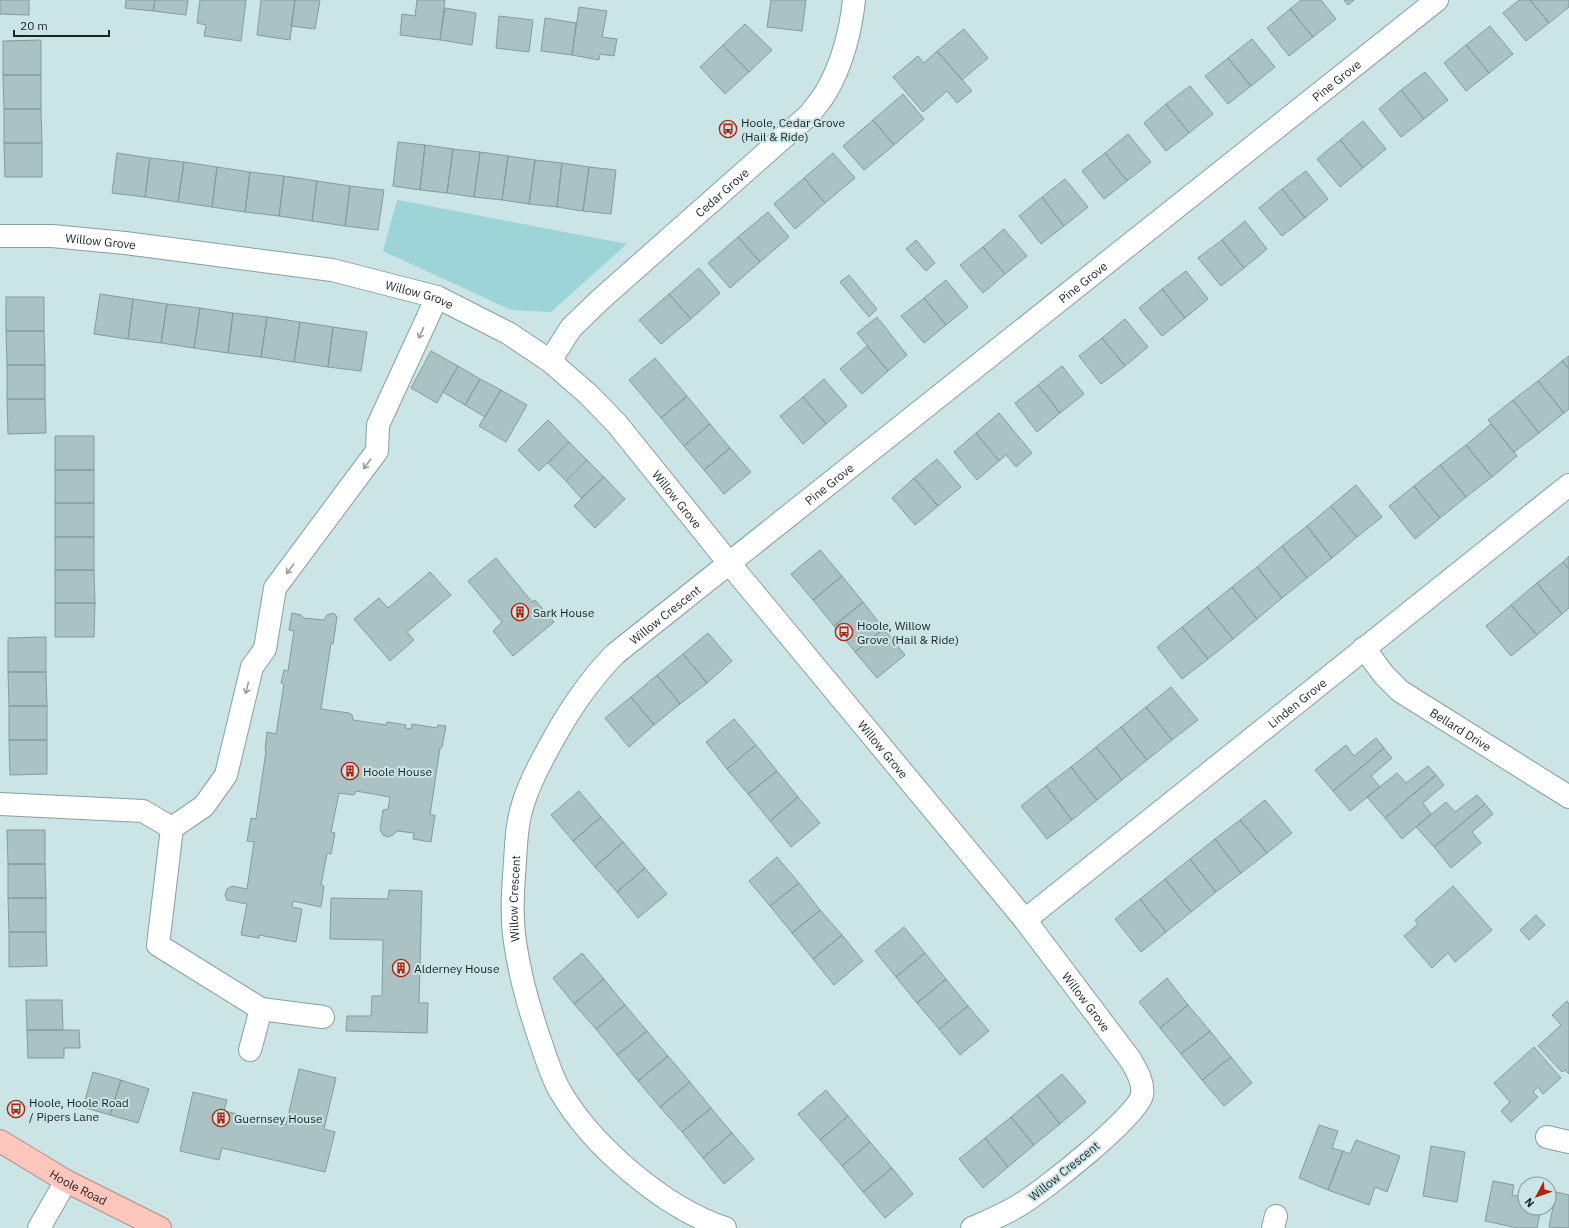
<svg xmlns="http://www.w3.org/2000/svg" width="1569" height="1228" viewBox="0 0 1569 1228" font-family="'IBM Plex Sans',sans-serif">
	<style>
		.green { fill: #9cd4d7 }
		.building { fill: #aac2c3; stroke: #849b9c }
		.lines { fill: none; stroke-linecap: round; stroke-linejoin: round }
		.minor-casing { stroke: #889fa0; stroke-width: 24 }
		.highway-casing { stroke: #af8d86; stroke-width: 24 }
		.minor { stroke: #fff; stroke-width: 22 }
		.highway { stroke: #ffc6bb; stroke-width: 22 }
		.oneway { stroke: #989c9d }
		.labels { text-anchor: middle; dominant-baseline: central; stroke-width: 4; stroke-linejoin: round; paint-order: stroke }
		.street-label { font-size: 12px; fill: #1b2425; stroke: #cbe4e5 }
		.poi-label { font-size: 12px; fill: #1b2425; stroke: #cbe4e5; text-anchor: start }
	</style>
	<rect width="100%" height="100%" fill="#cbe4e5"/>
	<path class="green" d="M397,200H398L627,244L551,312L511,310L383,251Z"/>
	<path class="building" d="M0,0H29V15L0,14Z
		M126,0H155L153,11L125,8Z
		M155,0H188L186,15L153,11Z
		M200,0H246L241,41L204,36L206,25L197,23Z
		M261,0H295L290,40L257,35Z
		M295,0H320L315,29L291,26Z
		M417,0H445L440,40L400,35L402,14L415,16Z
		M771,0H806L802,31L767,27Z
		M1301,0H1321L1336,19L1313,37L1290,9Z
		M1344,0H1354L1348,5Z
		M1519,0H1530L1549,23L1526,41L1503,13Z
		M1530,0H1569V7L1549,23Z
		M579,7L607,11L602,37L617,39L614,56L600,54L599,60L572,55Z
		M445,8L476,13L472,45L440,40Z
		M1290,9L1313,37L1289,56L1267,28Z
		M499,16L533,20L529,52L496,48Z
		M545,18L576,23L572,55L541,51Z
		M745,24L772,50L749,72L723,45Z
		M1490,26L1513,54L1489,73L1466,45Z
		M964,29L988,58L962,80L937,51Z
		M1252,39L1275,67L1251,86L1228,58Z
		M41,40V75H3V41Z
		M723,45L749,72L725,94L700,67Z
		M1466,45L1489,73L1466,91L1444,63Z
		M937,51L972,91L957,103L947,91L923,112L893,77L918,56L924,63Z
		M1228,58L1251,86L1228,104L1205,76Z
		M1425,72L1448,100L1424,119L1401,90Z
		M3,75H41V109H4Z
		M1190,86L1213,114L1189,133L1166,104Z
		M1401,90L1424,119L1401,137L1379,109Z
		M903,94L924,119L894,145L873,120Z
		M1166,104L1189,133L1166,151L1144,123Z
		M4,109H41L42,143H4Z
		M873,120L894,145L864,170L843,146Z
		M1363,121L1386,149L1363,168L1340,140Z
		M1128,134L1151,162L1127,181L1105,153Z
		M1340,140L1363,168L1340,187L1317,159Z
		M398,142L425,145L420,190L393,186Z
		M4,143H42V177H5Z
		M425,145L453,149L447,193L420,190Z
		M453,149L480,152L474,197L447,193Z
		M480,152L508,156L502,200L474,197Z
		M117,153L150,158L145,197L112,193Z
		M833,153L855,178L825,203L804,178Z
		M1105,153L1127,181L1104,199L1082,171Z
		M508,156L535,160L529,204L502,200Z
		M150,158L184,162L178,202L145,197Z
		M535,160L562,163L557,207L529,204Z
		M184,162L217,167L212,207L178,202Z
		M562,163L589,167L583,211L557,207Z
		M217,167L250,172L245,212L212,207Z
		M589,167L616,170L611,214L583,211Z
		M1306,171L1328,199L1305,218L1282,189Z
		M250,172L284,176L279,216L245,212Z
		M284,176L317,181L312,221L279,216Z
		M804,178L825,203L795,229L774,204Z
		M1065,179L1088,207L1064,226L1042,197Z
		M317,181L350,186L345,226L312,221Z
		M350,186L384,190L378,230L345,226Z
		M1282,189L1305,218L1282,236L1259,208Z
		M1042,197L1064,226L1041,244L1019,216Z
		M768,212L789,237L760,262L738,237Z
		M1245,221L1267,249L1244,268L1222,240Z
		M1004,229L1027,256L1005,274L983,247Z
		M738,237L760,262L730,288L708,263Z
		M916,240L935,263L926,271L906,249Z
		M1222,240L1244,268L1221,286L1198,258Z
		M983,247L1005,274L983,293L960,265Z
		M699,268L720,293L691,319L669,294Z
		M1186,271L1208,299L1185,318L1162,289Z
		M849,275L877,309L869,317L840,282Z
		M946,280L968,307L946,325L924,298Z
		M1162,289L1185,318L1162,336L1139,308Z
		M100,294L133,299L128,339L94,334Z
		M669,294L691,319L661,344L639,320Z
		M6,297H44V331H6Z
		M924,298L946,325L924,343L901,316Z
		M133,299L167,304L161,343L128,339Z
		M167,304L200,308L194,348L161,343Z
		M200,308L233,313L228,353L194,348Z
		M233,313L267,317L261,357L228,353Z
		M267,317L300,322L294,362L261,357Z
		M877,317L907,355L888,371L857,333Z
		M1125,319L1148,347L1125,366L1102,338Z
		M300,322L333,327L328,367L294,362Z
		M333,327L367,332L361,371L328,367Z
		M6,331H44L45,365H7Z
		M1102,338L1125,366L1101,384L1079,356Z
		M867,346L888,371L862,394L840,369Z
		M431,351L458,366L437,403L411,388Z
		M1569,356V369L1562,361Z
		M655,358L687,396L661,418L629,380Z
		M1562,361L1569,369V409L1564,413L1538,381Z
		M7,365H45V399H7Z
		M458,366L480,379L465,405L443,392Z
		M1062,366L1084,394L1060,413L1038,385Z
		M480,379L501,390L485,417L465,405Z
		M824,379L847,406L826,424L803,397Z
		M1538,381L1564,413L1539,433L1513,400Z
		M1038,385L1060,413L1037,432L1015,403Z
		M501,390L527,405L506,442L479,426Z
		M687,396L710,424L684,446L661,418Z
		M803,397L826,424L803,444L780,416Z
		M7,399H45L46,433L8,434Z
		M1513,400L1539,433L1514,452L1488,420Z
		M999,413L1032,453L1016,467L1006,455L999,461L976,433Z
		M548,420L569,442L539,471L518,450Z
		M710,424L730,448L704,470L684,446Z
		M1491,424L1517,456L1492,477L1466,445Z
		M976,433L999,461L977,480L954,452Z
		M55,436H94V470H55Z
		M569,442L587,460L566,481L548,463Z
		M1466,445L1492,477L1466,497L1440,465Z
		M730,448L751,472L724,494L704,470Z
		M937,459L961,487L938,506L914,478Z
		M587,460L604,477L581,498L566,481Z
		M1440,465L1466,497L1440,518L1414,486Z
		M55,470H94V503H55Z
		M604,477L625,499L595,528L574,506Z
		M914,478L938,506L915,525L892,498Z
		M1356,485L1382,517L1357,537L1331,506Z
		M1414,486L1440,518L1415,539L1389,506Z
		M55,503H94V537H55Z
		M1331,506L1357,537L1332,558L1307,526Z
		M1307,526L1332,558L1307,578L1282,546Z
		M55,537H94V570H55Z
		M1282,546L1307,578L1282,598L1257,567Z
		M820,550L842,576L813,600L791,574Z
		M1569,556V569L1563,562Z
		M496,558L532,602L535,600L554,622L513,656L493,631L502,622L468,581Z
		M1563,562L1569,569V608L1562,614L1537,583Z
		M1257,567L1282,598L1257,619L1232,587Z
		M55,570H94L95,603H55Z
		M430,572L451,595L407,632L414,640L390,661L354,619L379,598L388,608Z
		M842,576L863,602L834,626L813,600Z
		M1537,583L1562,614L1537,635L1511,605Z
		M1232,587L1257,619L1233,639L1207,607Z
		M863,602L884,629L855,652L834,626Z
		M55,603H95L94,637H55Z
		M1511,605L1537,635L1511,656L1486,626Z
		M1207,607L1233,639L1208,659L1182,627Z
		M292,613L301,615L303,618L324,620L327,615L334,613L337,617L333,644L331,643L321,709L349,713L352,715L353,720L386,725L387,722L406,725L405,728L411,729L412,724L437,728L438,725L446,726L442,747L440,748L430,815H435L431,842L413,839L414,833L397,831L393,835L387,837L383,835L380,830L383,810L388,809L390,797L356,791L354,795L339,793L331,832L335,833L331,854L327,853L321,885L324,886L321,907L293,901L292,907L302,909L296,942L259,935V938L241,935L247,904L227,900L225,895L227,889L232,886L247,889L254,842L247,841L251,818L256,819L266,751L265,750L267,732L276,734L284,684L281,683L284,670L288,671L294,631L289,630Z
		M1182,627L1208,659L1182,679L1157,647Z
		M884,629L905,655L877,678L855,652Z
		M708,633L732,661L707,683L683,654Z
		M46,637V672H8V638Z
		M683,654L707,683L680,704L657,675Z
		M8,672H46L47,706H9Z
		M657,675L680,704L654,725L631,697Z
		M1171,687L1198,720L1172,740L1146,707Z
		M631,697L654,725L629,747L605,718Z
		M9,706H47V740H9Z
		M1146,707L1172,740L1147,760L1121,727Z
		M734,719L756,745L727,769L706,742Z
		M1121,727L1147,760L1122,780L1096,747Z
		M1376,738L1384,748L1333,791L1315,770L1346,745L1354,756Z
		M9,740H47V774L10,775Z
		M756,745L777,771L748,794L727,769Z
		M1096,747L1122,780L1097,800L1071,767Z
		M1384,748L1392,758L1371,776L1380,787L1350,811L1333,791Z
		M1428,766L1436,775L1385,818L1367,797L1397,773L1406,783Z
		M1071,767L1097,800L1072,820L1046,786Z
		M777,771L798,797L770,821L748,794Z
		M1436,775L1444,785L1423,803L1431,814L1402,839L1385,818Z
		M1046,786L1072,820L1047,839L1021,806Z
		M579,791L601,817L573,841L551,815Z
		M1477,795L1485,804L1434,847L1416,827L1446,802L1455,812Z
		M798,797L820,823L791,847L770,821Z
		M1265,800L1292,833L1267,853L1240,820Z
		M1485,804L1493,814L1472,832L1481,843L1451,868L1434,847Z
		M601,817L623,842L595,867L573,841Z
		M1240,820L1267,853L1241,873L1215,839Z
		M7,830H45V864H8Z
		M1215,839L1241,873L1216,892L1190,859Z
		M623,842L645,868L617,892L595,867Z
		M777,857L799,883L770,906L749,881Z
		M1190,859L1216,892L1191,912L1165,879Z
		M8,864H45L46,898H8Z
		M645,868L667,894L638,918L617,892Z
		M1165,879L1191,912L1166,932L1140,899Z
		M799,883L820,910L792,933L770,906Z
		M1453,886L1492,930L1455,962L1448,953L1432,968L1404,936L1418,924L1415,920Z
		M389,890L422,891L419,1003H428L427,1033L346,1031L347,1016H371L372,996H382L383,940L330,939L331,898L388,899Z
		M8,898H46V932H9Z
		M1140,899L1166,932L1141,952L1115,919Z
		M820,910L842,935L813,959L792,933Z
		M1536,915L1545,925L1529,940L1520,930Z
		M904,927L925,953L896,977L875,951Z
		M9,932H46L47,966L9,967Z
		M842,935L863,961L834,985L813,959Z
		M582,953L604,979L574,1004L553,978Z
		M925,953L946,979L917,1003L896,977Z
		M1167,978L1188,1005L1160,1028L1139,1002Z
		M604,979L625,1005L596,1029L574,1004Z
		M946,979L968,1006L939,1029L917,1003Z
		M26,1000H62L63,1030H27Z
		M1567,1001L1569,1004V1074L1565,1070L1562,1072L1538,1046L1561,1025L1552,1015Z
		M625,1005L647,1031L617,1055L596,1029Z
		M1188,1005L1210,1031L1181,1054L1160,1028Z
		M968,1006L989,1031L960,1055L939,1029Z
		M27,1030H79L80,1048H64V1058H28Z
		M647,1031L668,1056L638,1081L617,1055Z
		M1210,1031L1231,1057L1202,1080L1181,1054Z
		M1534,1047L1561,1078L1543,1094L1538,1087L1533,1092L1538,1097L1511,1122L1501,1111L1510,1102L1494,1083Z
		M668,1056L690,1082L660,1107L638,1081Z
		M1231,1057L1252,1083L1224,1106L1202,1080Z
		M299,1069L336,1078L324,1129L335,1132L325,1172L222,1148L219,1160L180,1151L193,1092L227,1100L224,1111L286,1125Z
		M93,1072L121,1080L110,1115L83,1107Z
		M1062,1074L1086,1102L1060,1124L1037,1095Z
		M121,1080L149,1089L138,1123L110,1115Z
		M690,1082L711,1108L682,1132L660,1107Z
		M826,1090L848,1116L820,1140L798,1114Z
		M1037,1095L1060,1124L1034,1145L1011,1117Z
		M711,1108L732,1133L703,1158L682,1132Z
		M848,1116L870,1142L842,1166L820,1140Z
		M1011,1117L1034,1145L1008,1167L985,1138Z
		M1319,1125L1338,1131L1332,1148L1343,1151L1328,1190L1299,1178Z
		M732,1133L754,1159L724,1184L703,1158Z
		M985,1138L1008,1167L983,1188L959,1159Z
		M1356,1140L1400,1156L1387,1192L1375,1187L1369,1205L1328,1190L1343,1151L1350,1154Z
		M870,1142L892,1168L863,1192L842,1166Z
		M1431,1146L1465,1152L1457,1202L1423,1196Z
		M892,1168L913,1194L885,1218L863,1192Z
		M1493,1181L1514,1185L1512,1195L1525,1197V1208H1541L1537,1228H1518L1485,1221Z
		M1556,1192L1569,1195V1228L1549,1227Z"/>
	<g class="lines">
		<defs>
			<g id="minor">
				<path id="s1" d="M0,236H52L125,243L332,270L437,297L508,333L550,361L589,395L617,424L729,563L1025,920L1130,1059C1136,1070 1144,1081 1142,1095C1138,1116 1043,1191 1021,1204C1006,1214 988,1221 972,1228"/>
				<path id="s2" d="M550,361L571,328L601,299L810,114C815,107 822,99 826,92C842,65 851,30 854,0"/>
				<path id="s3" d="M1364,648L1384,675L1400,691L1569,797"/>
				<path d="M0,804L143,811L172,828"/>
				<path id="s4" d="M1025,920L1569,485"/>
				<path d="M323,1017L261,1009L158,945L172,828L204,806L226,775L252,667L265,649L275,588L377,451L378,425L437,297"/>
				<path d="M250,1050L261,1009"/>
				<path d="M1547,1137L1569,1142"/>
				<path d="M39,1228L66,1181"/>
				<path id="s5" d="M725,1228C664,1208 592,1146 560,1091C552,1077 547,1061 542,1046C530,1012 520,977 515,942C511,915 513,888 515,862C516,843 517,822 523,804C529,784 539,765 549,747C568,712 587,683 615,654L1437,0"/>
				<path d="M1273,1228L1276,1216"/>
			</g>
			<g id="highway">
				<path id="s6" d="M0,1141L66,1181L160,1228"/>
			</g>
		</defs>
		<use href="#minor" class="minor-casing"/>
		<use href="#highway" class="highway-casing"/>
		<use href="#minor" class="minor"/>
		<use href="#highway" class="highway"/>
	</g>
	<defs><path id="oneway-shaft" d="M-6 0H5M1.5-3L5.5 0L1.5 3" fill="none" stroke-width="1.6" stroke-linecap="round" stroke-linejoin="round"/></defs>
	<g class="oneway">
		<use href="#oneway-shaft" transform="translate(421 333) rotate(115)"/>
		<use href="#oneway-shaft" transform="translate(367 464) rotate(127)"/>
		<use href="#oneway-shaft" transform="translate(290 569) rotate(127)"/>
		<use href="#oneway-shaft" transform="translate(247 688) rotate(104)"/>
	</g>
	<defs>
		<symbol id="bus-ring" viewBox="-11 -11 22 22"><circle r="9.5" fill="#cbe4e5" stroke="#b0220c" stroke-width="1.5"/><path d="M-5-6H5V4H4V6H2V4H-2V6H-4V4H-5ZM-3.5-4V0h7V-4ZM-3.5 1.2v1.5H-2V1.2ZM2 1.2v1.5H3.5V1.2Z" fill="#b0220c"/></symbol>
		<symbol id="building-ring" viewBox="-11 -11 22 22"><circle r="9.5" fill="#cbe4e5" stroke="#b0220c" stroke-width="1.5"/><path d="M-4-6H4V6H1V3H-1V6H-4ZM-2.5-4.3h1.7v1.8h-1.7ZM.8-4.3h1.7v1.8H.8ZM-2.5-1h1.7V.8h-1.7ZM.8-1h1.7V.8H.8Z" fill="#b0220c"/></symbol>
	</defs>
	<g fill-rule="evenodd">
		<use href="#bus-ring" x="718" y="119" width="20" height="20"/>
		<use href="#building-ring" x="510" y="602" width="20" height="20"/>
		<use href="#bus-ring" x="834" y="622" width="20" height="20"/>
		<use href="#building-ring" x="340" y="761" width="20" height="20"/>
		<use href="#building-ring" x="391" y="958" width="20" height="20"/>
		<use href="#bus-ring" x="6" y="1099" width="20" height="20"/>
		<use href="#building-ring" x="211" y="1108" width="20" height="20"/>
	</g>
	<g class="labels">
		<g class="street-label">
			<text stroke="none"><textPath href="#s5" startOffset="1612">Pine Grove</textPath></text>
			<text stroke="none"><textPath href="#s2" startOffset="242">Cedar Grove</textPath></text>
			<text stroke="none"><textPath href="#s1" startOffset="101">Willow Grove</textPath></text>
			<text stroke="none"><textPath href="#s5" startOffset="1288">Pine Grove</textPath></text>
			<text stroke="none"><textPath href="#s1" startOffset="425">Willow Grove</textPath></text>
			<text stroke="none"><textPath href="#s5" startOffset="964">Pine Grove</textPath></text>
			<text stroke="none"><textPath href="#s1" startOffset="761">Willow Grove</textPath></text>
			<text stroke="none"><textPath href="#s5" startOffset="754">Willow Crescent</textPath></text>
			<text stroke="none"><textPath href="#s4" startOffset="348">Linden Grove</textPath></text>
			<text stroke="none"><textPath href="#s3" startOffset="128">Bellard Drive</textPath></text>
			<text stroke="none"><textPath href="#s1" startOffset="1085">Willow Grove</textPath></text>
			<text stroke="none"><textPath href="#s5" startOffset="418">Willow Crescent</textPath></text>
			<text stroke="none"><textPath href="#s1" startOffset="1409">Willow Grove</textPath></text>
			<text transform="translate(1064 1171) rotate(-39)">Willow Crescent</text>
			<text stroke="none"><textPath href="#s6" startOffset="91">Hoole Road</textPath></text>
		</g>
		<g class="poi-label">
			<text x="741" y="122">Hoole, Cedar Grove<tspan x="741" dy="14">(Hail &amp; Ride)</tspan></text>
			<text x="533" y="612">Sark House</text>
			<text x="857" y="625">Hoole, Willow<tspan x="857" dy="14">Grove (Hail &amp; Ride)</tspan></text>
			<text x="363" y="771">Hoole House</text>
			<text x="414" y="968">Alderney House</text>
			<text x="29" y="1102">Hoole, Hoole Road<tspan x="29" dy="14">/ Pipers Lane</tspan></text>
			<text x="234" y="1118">Guernsey House</text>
		</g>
	</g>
	<g transform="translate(1537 1196) rotate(229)"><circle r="19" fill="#cbe4e5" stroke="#859798"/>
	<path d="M0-3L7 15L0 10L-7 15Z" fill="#b0220c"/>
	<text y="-6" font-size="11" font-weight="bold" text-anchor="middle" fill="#1b2425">N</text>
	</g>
	<path d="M14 30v6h95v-6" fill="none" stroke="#1b2425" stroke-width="2"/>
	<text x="20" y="30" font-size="12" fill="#1b2425" stroke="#cbe4e5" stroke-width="3" paint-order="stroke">20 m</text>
</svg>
